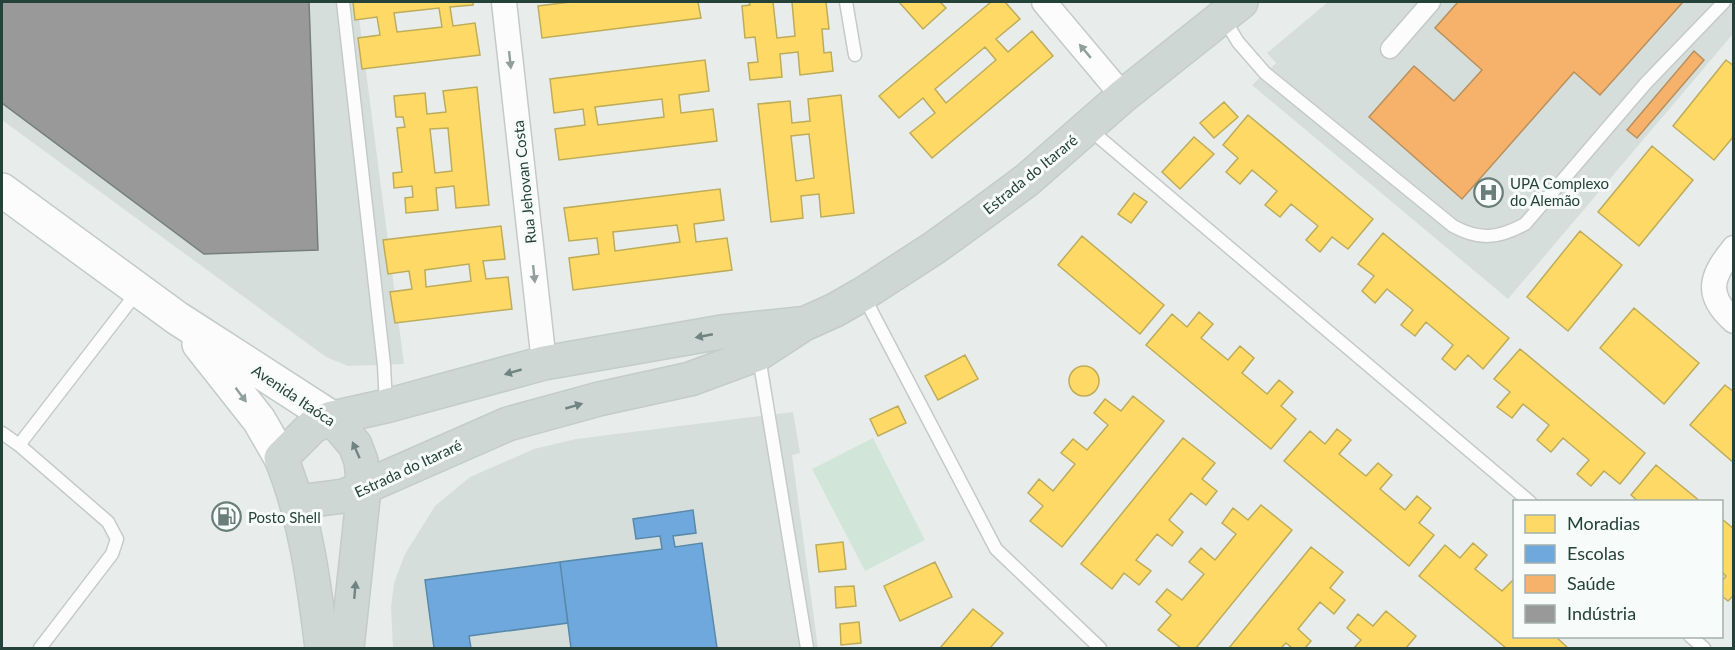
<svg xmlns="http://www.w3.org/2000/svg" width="1735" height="650" viewBox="0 0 1735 650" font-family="Lato,sans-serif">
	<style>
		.built { fill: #d6dedb }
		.green { fill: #d1e6d8 }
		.homes { fill: #ffd966; stroke: #bdac59; stroke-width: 1.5; fill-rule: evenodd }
		.schools { fill: #6fa8dc; stroke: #5889ab; stroke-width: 1.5 }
		.health { fill: #f6b26b; stroke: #b7905c; stroke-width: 1.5 }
		.industry { fill: #999; stroke: #767f7c; stroke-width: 1.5 }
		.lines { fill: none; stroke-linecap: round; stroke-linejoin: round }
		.service-casing { stroke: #c5cac8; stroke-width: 15 }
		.pedestrian-casing { stroke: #c5cac8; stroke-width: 21 }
		.minor-casing { stroke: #c5cac8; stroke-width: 27 }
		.secondary-casing { stroke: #c3cbc8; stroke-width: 36 }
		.primary-casing { stroke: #c3ccc9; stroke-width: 36 }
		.service { stroke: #fcfcfc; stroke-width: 12 }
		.pedestrian { stroke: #fcfcfc; stroke-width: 18 }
		.minor { stroke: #fcfcfc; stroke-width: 24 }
		.secondary { stroke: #fcfcfc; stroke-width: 33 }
		.primary { stroke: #cfd7d5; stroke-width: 33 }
		.oneway { fill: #909f9b }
		.oneway2 { fill: #718580 }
		.labels { text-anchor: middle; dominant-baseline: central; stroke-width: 6; stroke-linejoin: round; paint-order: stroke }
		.street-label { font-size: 15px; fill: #24423a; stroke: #f7fbf9 }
		.poi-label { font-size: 15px; fill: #24423a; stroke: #f7fbf9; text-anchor: start }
	</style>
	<rect width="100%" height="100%" fill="#e8edeb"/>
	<path class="built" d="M2,2H357L404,364L348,366L326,357L2,120Z
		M1328,2H1733V34L1508,299L1252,85L1276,63L1267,53Z
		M793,412L800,453L792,455L818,648H393L391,608L394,583L405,554L435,506L470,477L534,449L576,439Z"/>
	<path class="green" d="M873,438L925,540L865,571L812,469Z"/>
	<path class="homes" d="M353,2H473V5L450,7L453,26L475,23L480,55L362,69L358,38L380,35L377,17L355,20ZM439,8L442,27L397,32L394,13Z
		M570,2H698L701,18L542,38L538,6Z
		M749,2H773L777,38L795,36L792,2H826L829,29H822L824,53L831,52L833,71L800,75L798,52L780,54L782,77L750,80L748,63L758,62L755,37L745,38L742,6L750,5Z
		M899,2H940L946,8L923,29Z
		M991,2H1005L1020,19L996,39L1008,52L1032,31L1053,56L932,158L910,133L935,113L923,98L899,118L879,96ZM985,47L996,60L946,103L935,89Z
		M705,60L709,91L679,95L681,113L713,109L717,141L559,160L555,129L585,125L583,109L554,113L550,79ZM662,99L664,117L598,125L595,107Z
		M1726,60L1734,66V136L1714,160L1673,126Z
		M477,87L489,205L456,208L454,186L436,188L438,210L406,213L405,198L413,197L412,186L394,188L393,173L402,172L397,128L405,127L403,117H396L394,96L425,93L427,114L446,112L443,91ZM448,128L452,171L435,173L430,129Z
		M841,95L854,213L821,217L819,194L801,196L803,218L771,222L758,104L790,101L792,123L810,121L808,99ZM809,134L814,178L796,181L791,136Z
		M1224,102L1238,117L1214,138L1200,123Z
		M1248,115L1373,219L1348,249L1332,237L1320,252L1306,240L1318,226L1291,204L1280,217L1265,205L1277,191L1252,170L1240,184L1226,172L1238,158L1223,145Z
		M1194,137L1214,154L1180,189L1162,172Z
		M1652,146L1693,180L1639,246L1598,212Z
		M720,189L724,220L694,224L696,242L727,238L732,270L573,290L569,258L599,254L597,238L569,241L564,208ZM677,225L680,242L615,251L613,232Z
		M1134,193L1147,202L1131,223L1118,214Z
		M501,226L505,259L483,261L486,279L508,277L512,309L395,323L390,292L412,289L409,271L388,274L383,240ZM469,264L471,281L426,287L425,270Z
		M1580,231L1622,265L1568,331L1527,297Z
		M1383,233L1509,338L1483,369L1468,355L1455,370L1442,359L1453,345L1426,322L1415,336L1401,325L1413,310L1387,289L1375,303L1362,291L1374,276L1358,264Z
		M1082,236L1164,305L1140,334L1058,265Z
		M1634,308L1699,363L1664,404L1600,348Z
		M1199,312L1213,324L1201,338L1228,360L1240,346L1254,358L1242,373L1267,394L1279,380L1293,392L1281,406L1296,419L1271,449L1146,345L1172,314L1187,327Z
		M1520,349L1645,453L1620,484L1604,471L1591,486L1577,474L1589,460L1563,438L1551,452L1537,440L1549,425L1523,404L1512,418L1497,407L1510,392L1494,379Z
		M965,355L978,379L938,400L925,376Z
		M1069 381a15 15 0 1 1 30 0a15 15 0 1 1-30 0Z
		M1725,385L1734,392V463L1690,425Z
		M1133,396L1164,421L1062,547L1030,521L1043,506L1028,493L1039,479L1053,491L1075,464L1061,453L1073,439L1087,450L1108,425L1094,413L1105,399L1121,411Z
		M898,406L906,423L878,436L870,419Z
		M1337,429L1351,440L1339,454L1366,476L1378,463L1392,475L1380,489L1405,510L1417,496L1431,508L1419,523L1434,535L1409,566L1284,461L1310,431L1325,444Z
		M1183,438L1215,463L1202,479L1217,491L1206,505L1191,493L1169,520L1183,532L1172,546L1157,534L1136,560L1151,571L1139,585L1124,573L1112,589L1081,564Z
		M1656,465L1701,502H1639L1631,495Z
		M1261,505L1292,530L1196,648H1181L1158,630L1171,615L1156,602L1167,589L1182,600L1204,574L1189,562L1201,548L1215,560L1236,534L1222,523L1233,508L1248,520Z
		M1722,519L1734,529V595L1728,601L1722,596V581L1726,576L1722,572Z
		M843,542L846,569L819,572L816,545Z
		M1473,543L1487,555L1475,569L1502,591L1514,579V636H1555L1568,648H1506L1419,576L1445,545L1460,558Z
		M1311,547L1343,572L1330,588L1345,600L1334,614L1320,602L1298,629L1311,641L1305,648H1292L1286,643L1281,648H1229Z
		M935,562L952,597L900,621L884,586Z
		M854,586L856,606L836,608L835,587Z
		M973,609L1003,633L990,648H940Z
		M1386,611L1416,636L1406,648H1354L1361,640L1347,628L1358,614L1373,626Z
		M859,622L861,643L841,645L840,624Z"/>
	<path class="schools" d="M693,510L696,533L673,536L675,547L702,543L717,648H571L560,562L662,549L660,536L636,539L633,519Z
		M560,562L568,623L469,636L471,648H434L425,580Z"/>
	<path class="health" d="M1458,2H1683L1600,95L1574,72L1462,199L1369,117L1414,66L1454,101L1482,70L1435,28Z
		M1694,51L1704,60L1637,138L1627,130Z"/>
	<path class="industry" d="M2,2H309L318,250L204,254L2,103Z"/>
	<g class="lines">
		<defs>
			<path id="service" d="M343,2L384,365L386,405
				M846,2L855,55
				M1223,17L1238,42L1265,73L1453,226C1480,241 1499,238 1525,224L1646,83L1724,2
				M1088,128L1530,502
				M863,295L996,549L1100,648
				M759,357L807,648
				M2,433L19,445L108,522L117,539L112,554L40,648
				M19,445L138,291
				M1690,636L1704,648"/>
			<path id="pedestrian" d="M1390,49L1431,2"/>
			<path id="minor" d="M504,2L544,363
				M1044,2L1123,96
				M1734,248C1711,276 1704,295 1734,321"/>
			<path id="secondary" d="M2,190L177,318L332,418
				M199,344L259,420L281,458"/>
			<path id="primary" d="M332,418L355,445L361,461L364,489L347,648
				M297,502L344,496L508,424L599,399L690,379L758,354L804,324L835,310L863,294L934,248L981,214L1027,180L1123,96L1241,2
				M322,648C314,584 306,519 281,458L313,426L332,418L386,406L544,363L722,332L799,324"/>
		</defs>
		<use href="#service" class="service-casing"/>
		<use href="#pedestrian" class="pedestrian-casing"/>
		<use href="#minor" class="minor-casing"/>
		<use href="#secondary" class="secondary-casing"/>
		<use href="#primary" class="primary-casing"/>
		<use href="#service" class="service"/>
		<use href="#pedestrian" class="pedestrian"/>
		<use href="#minor" class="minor"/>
		<use href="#secondary" class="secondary"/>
		<use href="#primary" class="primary"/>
	</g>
	<defs><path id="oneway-solid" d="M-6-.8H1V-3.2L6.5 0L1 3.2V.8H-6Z" transform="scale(1.5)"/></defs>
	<g class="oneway">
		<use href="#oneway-solid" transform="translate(1085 51) rotate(-130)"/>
		<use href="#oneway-solid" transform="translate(510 60) rotate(84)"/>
		<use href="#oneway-solid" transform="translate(534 274) rotate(84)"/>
		<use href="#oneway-solid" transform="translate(241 395) rotate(53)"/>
	</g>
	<g class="oneway2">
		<use href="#oneway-solid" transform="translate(704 336) rotate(169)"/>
		<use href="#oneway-solid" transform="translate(513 372) rotate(164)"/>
		<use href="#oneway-solid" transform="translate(574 406) rotate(-16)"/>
		<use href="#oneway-solid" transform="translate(356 450) rotate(-114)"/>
		<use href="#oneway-solid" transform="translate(355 590) rotate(-85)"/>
	</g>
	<defs>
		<symbol id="hospital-ring" viewBox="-11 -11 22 22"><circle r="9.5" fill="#f7fbf9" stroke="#697e78" stroke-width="1.5"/><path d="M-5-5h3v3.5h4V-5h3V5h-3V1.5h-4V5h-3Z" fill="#697e78"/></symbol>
		<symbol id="fuel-ring" viewBox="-11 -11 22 22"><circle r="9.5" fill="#f7fbf9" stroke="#697e78" stroke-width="1.5"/><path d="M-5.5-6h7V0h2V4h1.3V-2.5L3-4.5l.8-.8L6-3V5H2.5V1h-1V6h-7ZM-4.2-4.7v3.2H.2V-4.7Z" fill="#697e78"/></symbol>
	</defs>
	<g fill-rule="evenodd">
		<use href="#hospital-ring" x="1472" y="176" width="33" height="33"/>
		<use href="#fuel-ring" x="210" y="500" width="33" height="33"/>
	</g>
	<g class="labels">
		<g class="street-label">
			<text transform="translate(1030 174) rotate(-39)">Estrada do Itararé</text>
			<text transform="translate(524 182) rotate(-96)">Rua Jehovan Costa</text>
			<text transform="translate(294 395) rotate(34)">Avenida Itaóca</text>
			<text transform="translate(408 468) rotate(-25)">Estrada do Itararé</text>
		</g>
		<g class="poi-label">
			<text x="1510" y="183">UPA Complexo<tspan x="1510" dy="17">do Alemão</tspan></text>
			<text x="248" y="517">Posto Shell</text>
		</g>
	</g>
	<rect width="1735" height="650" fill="none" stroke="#24423a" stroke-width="6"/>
	<rect x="1513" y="500" width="210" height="138" fill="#f7fbf9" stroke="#a3b1ad" stroke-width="1.5"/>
	<rect x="1525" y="515" width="30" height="18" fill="#ffd966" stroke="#a3b1ad" stroke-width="1.5"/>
	<text x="1567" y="530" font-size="18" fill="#24423a">Moradias</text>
	<rect x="1525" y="545" width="30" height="18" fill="#6fa8dc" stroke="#a3b1ad" stroke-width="1.5"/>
	<text x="1567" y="560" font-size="18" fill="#24423a">Escolas</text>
	<rect x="1525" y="575" width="30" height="18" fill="#f6b26b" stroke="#a3b1ad" stroke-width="1.5"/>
	<text x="1567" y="590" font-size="18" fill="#24423a">Saúde</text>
	<rect x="1525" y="605" width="30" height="18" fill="#999999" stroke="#a3b1ad" stroke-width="1.5"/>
	<text x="1567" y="620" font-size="18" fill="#24423a">Indústria</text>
</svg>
